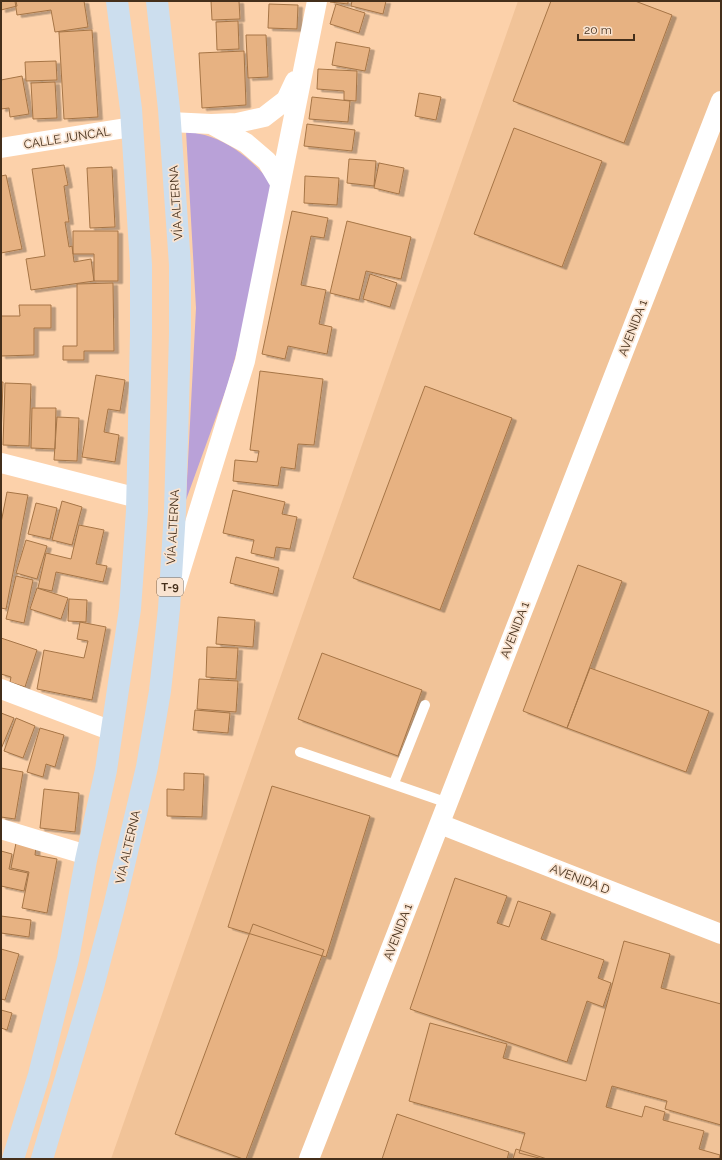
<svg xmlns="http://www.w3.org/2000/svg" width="722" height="1160" viewBox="0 0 722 1160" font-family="Raleway,sans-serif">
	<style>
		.built { fill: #f1c398 }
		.green { fill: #b9a1d8 }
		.building { fill: #e7b282; stroke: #a67546; filter: url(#shadow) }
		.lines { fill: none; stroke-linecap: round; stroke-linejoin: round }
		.service { stroke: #fff; stroke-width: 10 }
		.minor { stroke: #fff; stroke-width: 20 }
		.trunk { stroke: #ccdeee; stroke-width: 22 }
		.labels { text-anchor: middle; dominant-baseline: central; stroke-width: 3.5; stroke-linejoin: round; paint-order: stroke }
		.shield { fill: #f9e3d0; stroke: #7a6551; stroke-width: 1 }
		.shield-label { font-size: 11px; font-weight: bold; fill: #442f1b }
		.street-label { font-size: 12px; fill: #442f1b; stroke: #f9e3d0 }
	</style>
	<defs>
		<filter id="shadow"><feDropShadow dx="4.5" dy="2.5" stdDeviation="0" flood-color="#0004"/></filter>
	</defs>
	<rect width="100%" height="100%" fill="#fcd1aa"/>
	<path class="built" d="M518,1H721V1159H111Z"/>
	<path class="green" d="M186,131C194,133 203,134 211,137C236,146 255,163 271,183L245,321L228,384L186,500L196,308Z"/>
	<path class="building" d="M1,1H16L17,6L1,10Z
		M15,1H84L88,27L55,32L51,10L17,15Z
		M211,1H239L240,19L212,20Z
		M330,1H348V4L330,2Z
		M352,1H386L383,14L351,6Z
		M551,1H635L672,15L624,143L513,101Z
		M269,4L298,5L297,29L268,28Z
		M336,4L365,13L359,33L330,24Z
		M238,21L239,49L217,50L216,22Z
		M92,30L98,117L64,119L59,32Z
		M246,35H266L268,77L248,78Z
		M336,42L370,48L365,71L332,65Z
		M244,51L246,105L202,108L199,53Z
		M56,61L57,80L26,81L25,62Z
		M318,69L357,71L356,101L344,100V91L317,89Z
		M22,76L29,114L10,117L9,108L1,109V80Z
		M55,82L57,118L33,119L31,83Z
		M419,93L441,97L436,120L415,116Z
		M312,97L350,101L348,122L309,119Z
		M307,124L355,130L352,151L304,146Z
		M514,128L602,161L562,267L474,234Z
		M349,159L376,161L374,186L347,183Z
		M379,163L404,168L399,194L374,188Z
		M64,165L68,185L64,186L69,222H65L69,247L72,246L74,262L91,259L94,281L31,290L26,259L45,256L32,169Z
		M112,167L115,227L90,228L87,168Z
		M6,175L22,249L1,253V176Z
		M305,176L339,178L337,205L304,203Z
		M292,211L328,218L324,238L311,236L301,285L326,290L319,324L332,327L327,354L288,346L285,359L262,354Z
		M347,221L411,237L401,279L366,271L359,300L330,293Z
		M73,231H118V281H94V254H73Z
		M370,274L397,283L390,307L363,299Z
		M113,283L114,351H84V360H63V346H77V284Z
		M19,305H51V328H34V355L1,356V316H20Z
		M260,371L323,379L314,445L298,444L295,469L281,467L278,486L233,481L235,460L257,462L259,451L250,450Z
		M96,375L125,380L120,411L108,409L104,432L119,435L115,462L82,457Z
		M1,382H3L1,438Z
		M5,383L31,384L29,446L3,445Z
		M425,386L512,418L440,610L353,578Z
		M32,408H56L55,449L31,448Z
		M57,417L79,418L77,461L54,460Z
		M233,490L285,502L282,514L297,517L290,549L276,547L274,558L251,553L254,540L223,533Z
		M7,492L28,495L6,609L1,608V523Z
		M62,501L82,507L72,545L52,540Z
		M36,503L57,508L50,539L28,534Z
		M79,525L104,530L96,564L107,566L103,582L56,572L52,591L38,588L46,553L71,559Z
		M26,540L47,546L37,579L16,573Z
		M236,557L279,568L273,594L230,583Z
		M578,565L622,581L567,728L523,711Z
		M16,576L33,580L24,623L6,619Z
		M37,588L68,598L61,619L30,609Z
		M69,599L87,600L86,622L68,621Z
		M218,617L255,620L253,647L216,644Z
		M80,622L106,627L92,700L37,689L44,650L84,658L88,641L77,639Z
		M1,638L37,650L25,687L10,682L11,677L1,674Z
		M207,647L238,648L236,679L206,677Z
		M322,653L422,690L398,756L298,719Z
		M590,668L709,711L686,772L567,728Z
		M199,679L238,681L236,712L197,709Z
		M195,710L230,713L228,733L193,730Z
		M1,713L14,718L1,749Z
		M16,718L35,726L23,758L4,751Z
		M40,728L64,735L55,767L46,764L43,777L27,772Z
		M1,768L23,772L15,819L1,817Z
		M184,773L204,774L202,817L167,816V789L184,790Z
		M272,786L370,816L326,957L228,927Z
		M44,789L79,793L75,832L40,828Z
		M16,843L36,847L35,855L57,859L47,913L22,908L29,872L11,868Z
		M1,851L12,854L9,869L28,873L24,891L1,886Z
		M455,878L507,896L497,923L509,927L518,901L551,912L541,939L604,960L598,978L611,983L603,1007L587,1001L567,1062L410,1009Z
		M1,916L31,920L29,937L1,933Z
		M253,924L324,950L246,1159H243L175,1134Z
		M624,941L670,954L661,988L721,1004V1125L665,1109L667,1101L612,1086L606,1107L642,1117L645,1106L665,1112L663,1120L704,1131L699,1149L720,1155L719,1159H543L519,1153L525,1133L409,1101L430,1023L507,1044L503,1058L586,1081Z
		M1,949L19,954L5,1000L1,999Z
		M1,1010L12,1013L7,1030L1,1028Z
		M397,1114L509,1152L507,1159H382Z
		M516,1149L547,1159H513Z"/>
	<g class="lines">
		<path class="service" d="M300,752L448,803
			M394,783L425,705"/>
		<path class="minor" d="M170,122L211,124L237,123L264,117L286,100L295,81
			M211,124L246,143L267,161L280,183
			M1,148L132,127
			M1,463L130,496H137
			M175,588L245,361L317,1
			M1,689L112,731
			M440,824L721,934
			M1,829L87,855
			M309,1159L721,101"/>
		<path class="trunk" d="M13,1159L39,1075L68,959L86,860L106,770L130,609L137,511L141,334V265L131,109L117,1
			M42,1159L93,987L114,907L147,767L160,691L169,609L175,511L180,334V265L169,109L157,1"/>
	</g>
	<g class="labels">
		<rect class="shield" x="157" y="578" width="26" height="18" rx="3"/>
		<g class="shield-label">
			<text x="170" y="587">T-9</text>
		</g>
		<g class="street-label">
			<text transform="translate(67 138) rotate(-9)">CALLE JUNCAL</text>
			<text transform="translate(176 203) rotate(-94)">VÍA ALTERNA</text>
			<text transform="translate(633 328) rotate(-69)">AVENIDA 1</text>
			<text transform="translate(173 527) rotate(-87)">VÍA ALTERNA</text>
			<text transform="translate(515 630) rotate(-69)">AVENIDA 1</text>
			<text transform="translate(128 847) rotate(-77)">VÍA ALTERNA</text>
			<text transform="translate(580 879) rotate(21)">AVENIDA D</text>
			<text transform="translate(398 932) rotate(-69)">AVENIDA 1</text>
		</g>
	</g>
	<rect width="722" height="1160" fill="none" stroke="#442f1b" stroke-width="4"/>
	<path d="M578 34v6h56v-6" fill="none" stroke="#442f1b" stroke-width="2"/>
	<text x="584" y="34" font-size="12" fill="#442f1b" stroke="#f9e3d0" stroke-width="3" paint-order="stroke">20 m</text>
</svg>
